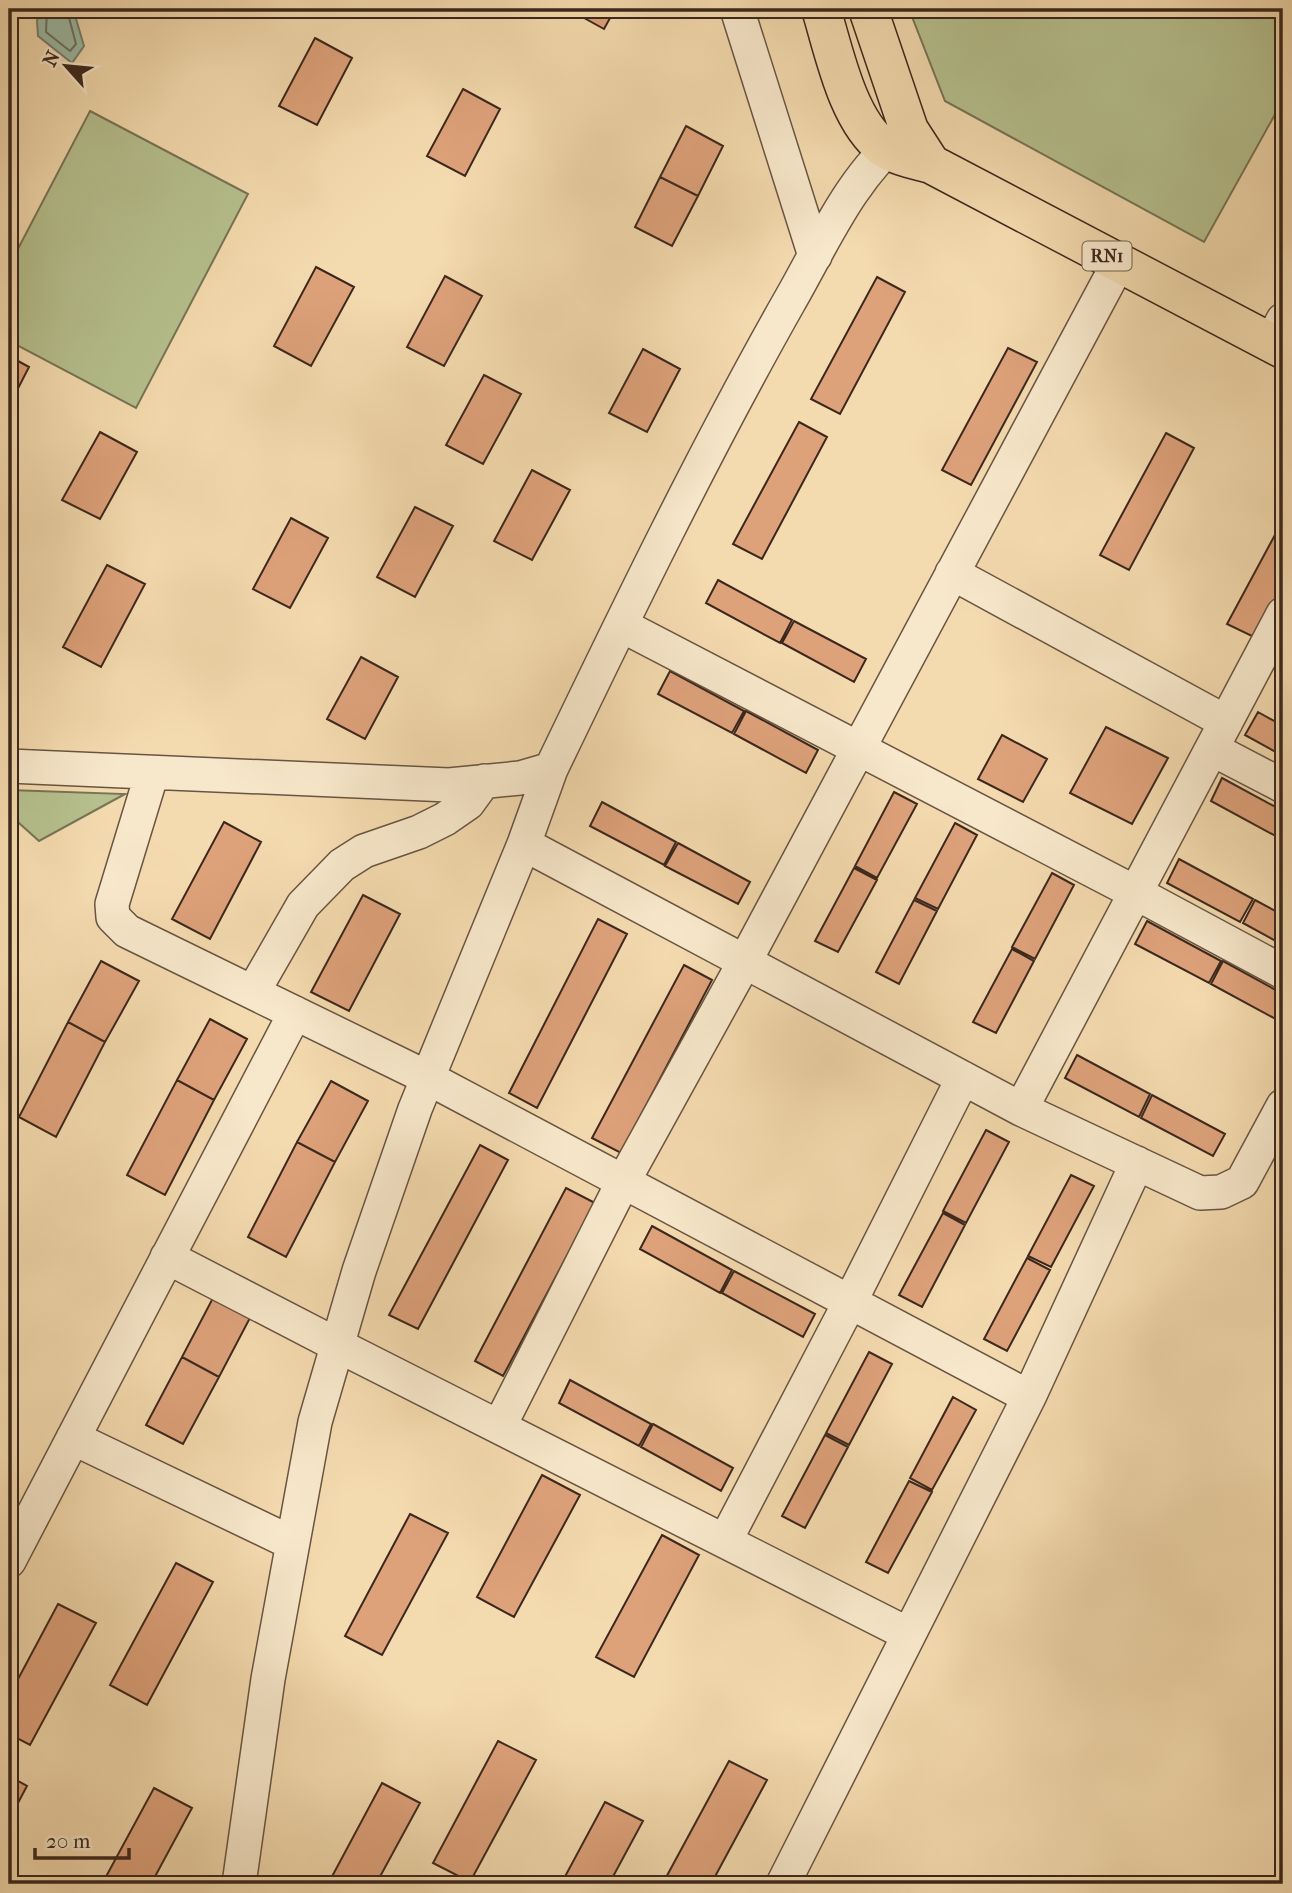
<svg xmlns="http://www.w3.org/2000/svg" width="1292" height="1893" viewBox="0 0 1292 1893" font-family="'IM FELL French Canon',serif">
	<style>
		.green { fill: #b6c18f; stroke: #787456; stroke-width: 2 }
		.water { fill: #9cbca7; stroke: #758070; stroke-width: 2 }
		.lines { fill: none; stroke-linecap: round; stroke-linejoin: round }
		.shore { stroke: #6c7262; stroke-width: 2 }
		.building { fill: #dea27b; stroke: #3b271d; stroke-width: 2 }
		.minor-casing { stroke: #695442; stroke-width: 36 }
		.highway-casing { stroke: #3b271d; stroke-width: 41 }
		.minor { stroke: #f8e8cb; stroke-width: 33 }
		.highway { stroke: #f4dbaf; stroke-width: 38 }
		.labels { text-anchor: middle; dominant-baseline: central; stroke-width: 6; stroke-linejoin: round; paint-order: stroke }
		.shield { fill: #f8e8cb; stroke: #746151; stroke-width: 2 }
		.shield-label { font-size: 18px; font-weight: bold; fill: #3b271d }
	</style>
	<rect width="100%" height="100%" fill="#f4dbaf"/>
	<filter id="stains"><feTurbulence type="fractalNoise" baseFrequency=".00286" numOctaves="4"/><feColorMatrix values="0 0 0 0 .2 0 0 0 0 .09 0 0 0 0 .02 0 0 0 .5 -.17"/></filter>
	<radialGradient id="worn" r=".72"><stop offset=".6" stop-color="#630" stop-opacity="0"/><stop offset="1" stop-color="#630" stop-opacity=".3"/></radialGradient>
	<path class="green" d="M909,9H1263L1283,20V100L1204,242L945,101Z
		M90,111L248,194L136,408L9,341V266Z
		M9,790L125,794L39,841L9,814Z"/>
	<path class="water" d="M41,9H78L74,12L84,46L72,63L38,36L37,21Z"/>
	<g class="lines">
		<path class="shore" d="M47,9L46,32L70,51L76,44L68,14V9"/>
	</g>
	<path class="building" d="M568,9H615L604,29Z
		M315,38L352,58L317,125L279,106Z
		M463,89L500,109L465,176L427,156Z
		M686,126L723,146L698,196L660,177Z
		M660,177L698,196L672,246L635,227Z
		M316,267L354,287L311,366L274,346Z
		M445,276L482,296L444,366L407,347Z
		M877,277L905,292L840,414L811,399Z
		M1008,348L1037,362L971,485L942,470Z
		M643,349L680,369L647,432L609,413Z
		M9,356L29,367L9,406Z
		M484,375L521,394L483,464L446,445Z
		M799,422L827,437L762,559L733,544Z
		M100,432L137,452L100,519L62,500Z
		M1166,433L1194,448L1129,570L1100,555Z
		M532,470L570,490L532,560L494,541Z
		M415,507L453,526L415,597L377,577Z
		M291,518L328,538L290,608L253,589Z
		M1283,520V587L1256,638L1227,624Z
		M107,565L145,584L101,667L63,647Z
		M718,580L792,620L780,643L706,603Z
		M794,621L866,659L854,682L782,643Z
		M361,657L398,677L365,739L327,719Z
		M670,671L744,711L732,733L658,694Z
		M746,711L818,750L806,773L734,734Z
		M1258,712L1283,726V756L1245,735Z
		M1106,727L1168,758L1132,824L1070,793Z
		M1002,735L1047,759L1023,802L978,779Z
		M1222,778L1283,811V840L1211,801Z
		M894,792L917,804L877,878L855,866Z
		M602,802L676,842L664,865L590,826Z
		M224,822L261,842L210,939L172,919Z
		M955,823L977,835L938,909L915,898Z
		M678,843L750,882L738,904L665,866Z
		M1179,859L1253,899L1240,922L1167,883Z
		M854,868L877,880L838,952L815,941Z
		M1052,873L1074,885L1035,959L1012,947Z
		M363,895L400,914L349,1011L311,992Z
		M914,900L937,911L899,984L876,972Z
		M1255,900L1283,915V945L1243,923Z
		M598,919L627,934L537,1108L509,1093Z
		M1147,921L1221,961L1209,983L1135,944Z
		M1012,949L1034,961L996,1033L973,1022Z
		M101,961L139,981L105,1042L68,1022Z
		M1223,961L1283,994V1023L1211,984Z
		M684,965L712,980L621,1153L592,1138Z
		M210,1019L247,1039L214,1100L177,1080Z
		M68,1022L105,1042L56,1137L19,1117Z
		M1077,1055L1150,1094L1139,1117L1065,1078Z
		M177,1080L214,1100L165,1195L127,1175Z
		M331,1081L368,1101L335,1162L297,1142Z
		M1152,1095L1225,1134L1213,1156L1141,1118Z
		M986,1130L1009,1142L966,1223L943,1211Z
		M297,1142L335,1162L286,1257L248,1237Z
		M480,1145L508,1160L418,1329L389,1315Z
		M1071,1175L1094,1186L1051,1267L1028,1256Z
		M566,1188L595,1203L503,1376L475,1361Z
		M943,1213L965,1225L922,1307L899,1295Z
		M652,1226L732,1270L720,1293L640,1249Z
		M1027,1258L1050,1270L1007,1351L984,1339Z
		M734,1271L815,1314L803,1337L722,1293Z
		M214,1296L251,1316L219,1377L182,1357Z
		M869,1352L892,1364L849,1445L826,1433Z
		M182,1357L219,1377L183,1444L146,1425Z
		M570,1380L651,1424L639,1446L559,1403Z
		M953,1397L976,1410L932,1490L910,1478Z
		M653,1424L733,1468L721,1491L641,1447Z
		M825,1435L848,1447L805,1528L782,1516Z
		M542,1475L580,1495L514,1617L477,1597Z
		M909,1481L932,1492L888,1573L866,1562Z
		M410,1514L448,1533L382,1655L345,1636Z
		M662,1535L699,1555L634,1677L596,1657Z
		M176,1563L213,1582L147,1705L110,1685Z
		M58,1604L96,1623L30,1745L9,1734V1696Z
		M498,1741L536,1760L470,1882L433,1863Z
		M729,1761L767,1780L711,1884H666L663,1883Z
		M9,1776L27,1786L9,1820Z
		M382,1783L420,1803L376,1884H328Z
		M154,1788L192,1808L151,1884H102Z
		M605,1802L643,1821L609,1884H561Z"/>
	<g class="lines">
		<defs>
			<path id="minor" d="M737,9L815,256
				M1271,343L1283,320
				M952,573L1226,722
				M621,625L1136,893L1283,972
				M1212,749L1283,786
				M9,766L449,785L520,778L551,769C627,611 703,454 789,302C823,243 851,176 905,133
				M152,773L112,904L113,917L127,931L428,1078L1029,1397
				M524,844L1021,1109L1200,1193L1221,1192L1242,1182L1283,1106
				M253,992L303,905L342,865L364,851L419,832L445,819L468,803L484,781
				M1021,1109L1283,614
				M167,1257L337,1345L908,1634
				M499,1427L623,1182L745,961L1119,262
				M73,1438L292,1543
				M725,1541L850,1302L963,1078
				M9,1561L295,1013
				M239,1884L268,1679L315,1422L359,1271L415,1109L524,844L551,769
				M783,1884L1029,1397L1137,1163"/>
			<path id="highway" d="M821,9C834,51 847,120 884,148C896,156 917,160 931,164L1283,349
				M868,9L909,130L931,164"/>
		</defs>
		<use href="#minor" class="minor-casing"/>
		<use href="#highway" class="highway-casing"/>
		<use href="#minor" class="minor"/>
		<use href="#highway" class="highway"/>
	</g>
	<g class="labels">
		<rect class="shield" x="1082.5" y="241.5" width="49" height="29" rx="5"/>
		<g class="shield-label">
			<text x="1107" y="256">RN1</text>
		</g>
	</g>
	<rect width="1292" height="1893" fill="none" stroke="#f4dbaf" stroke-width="35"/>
	<rect x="10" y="10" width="1271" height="1872" fill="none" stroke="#3b271d" stroke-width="3.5"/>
	<rect x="18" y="18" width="1257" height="1858" fill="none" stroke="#3b271d" stroke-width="2"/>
	<g transform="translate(66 66) rotate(297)" stroke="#f8e8cb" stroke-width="5" paint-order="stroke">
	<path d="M0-5L12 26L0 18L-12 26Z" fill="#3b271d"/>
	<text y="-10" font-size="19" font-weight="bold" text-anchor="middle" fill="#3b271d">N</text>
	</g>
	<path d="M35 1848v10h94v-10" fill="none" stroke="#3b271d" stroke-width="3.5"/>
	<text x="46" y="1848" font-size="21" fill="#3b271d" stroke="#f8e8cb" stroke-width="5" paint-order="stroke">20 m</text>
	<rect width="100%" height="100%" filter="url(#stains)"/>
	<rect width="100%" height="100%" fill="url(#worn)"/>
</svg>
